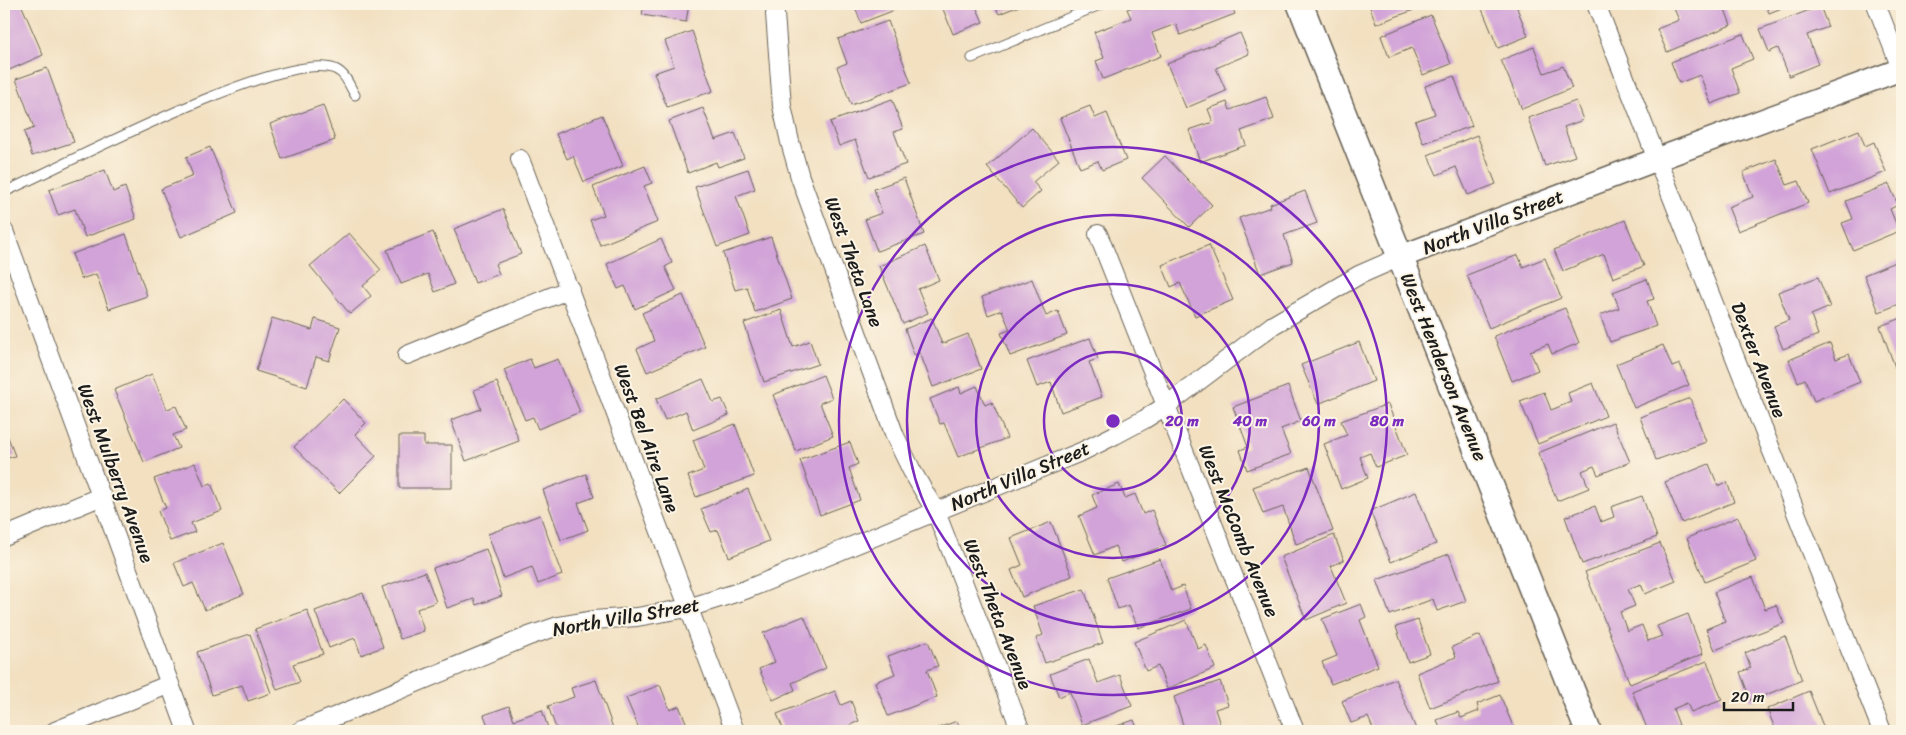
<svg xmlns="http://www.w3.org/2000/svg" width="1906" height="735" viewBox="0 0 1906 735" font-family="Sriracha,sans-serif">
	<style>
		.building { fill: #d1a3d8 }
		.lines { fill: none; stroke-linecap: round; stroke-linejoin: round }
		.service-casing { stroke: #676156; stroke-width: 11 }
		.minor-casing { stroke: #676156; stroke-width: 20 }
		.tertiary-casing { stroke: #676156; stroke-width: 25 }
		.secondary-casing { stroke: #676156; stroke-width: 28 }
		.service { stroke: #fff; stroke-width: 9 }
		.minor { stroke: #fff; stroke-width: 18 }
		.tertiary { stroke: #fff; stroke-width: 22 }
		.secondary { stroke: #fff; stroke-width: 25 }
		.ring { fill: none; stroke: #7b2cbf; stroke-width: 2.5 }
		.labels { text-anchor: middle; dominant-baseline: central; stroke-width: 4; stroke-linejoin: round; paint-order: stroke }
		.street-label { font-size: 19px; fill: #1c1c1c; stroke: #fcf5e5 }
		.centre { fill: #7b2cbf; stroke: #fcf5e5; stroke-width: 2.5 }
		.ring-label { font-size: 15px; text-anchor: middle; font-weight: bold; fill: #7b2cbf; stroke: #fcf5e5; stroke-width: 4; stroke-linejoin: round; paint-order: stroke }
	</style>
	<rect width="100%" height="100%" fill="#fcf5e5"/>
	<filter id="ink" filterUnits="userSpaceOnUse"><feTurbulence type="fractalNoise" baseFrequency=".02" numOctaves="2"/><feDisplacementMap in="SourceGraphic" scale="10" xChannelSelector="R" yChannelSelector="G"/><feConvolveMatrix kernelMatrix="1 2 1 2 8 2 1 2 1" color-interpolation-filters="sRGB"/></filter>
	<filter id="wash" filterUnits="userSpaceOnUse"><feTurbulence type="fractalNoise" baseFrequency=".0096" numOctaves="4" result="noise"/><feDisplacementMap in="SourceGraphic" scale="20" xChannelSelector="R" yChannelSelector="G"/><feGaussianBlur stdDeviation="1.12" result="paint"/><feColorMatrix in="noise" values="0 0 0 0 0 0 0 0 0 0 0 0 0 0 0 0 0 1.4 0 .05"/><feComposite in="paint" operator="in"/></filter>
	<g filter="url(#wash)">
		<rect width="100%" height="100%" fill="#f2e0c1"/>
		<g id="blocks">
			<path class="building" d="M4,4H21L43,55L7,71L4,63Z
				M644,4H689L686,22L642,15Z
				M854,4H899L900,8L861,23Z
				M941,4H975L983,22L953,34Z
				M994,4H1024L999,14Z
				M1141,4H1231L1235,14L1180,35L1176,24L1152,33L1161,56L1103,79L1096,61L1104,58L1094,32L1131,18L1127,9Z
				M1369,4H1420L1422,7L1376,24Z
				M1480,4H1528L1517,8L1528,36L1498,48Z
				M1672,4H1707L1709,9L1723,4L1731,25L1667,52L1657,29L1679,20Z
				M1765,4H1792L1769,13Z
				M1820,6L1828,27L1807,35L1818,64L1789,76L1778,48L1769,52L1760,29Z
				M1431,15L1451,64L1423,75L1412,48L1389,57L1381,36Z
				M888,21L911,83L851,105L837,67L847,63L838,39Z
				M692,31L713,91L667,107L654,73L674,66L665,41Z
				M1240,33L1249,54L1216,68L1226,91L1186,108L1167,64Z
				M1743,34L1753,59L1731,68L1740,93L1711,104L1700,75L1679,83L1671,62Z
				M1534,47L1544,73L1563,66L1572,88L1522,109L1501,60Z
				M47,68L74,142L32,156L24,132L34,128L16,79Z
				M1454,76L1472,126L1423,143L1415,121L1435,114L1425,86Z
				M1266,97L1274,119L1241,131L1246,145L1200,162L1189,130L1213,122L1208,109L1227,102L1230,110Z
				M892,99L903,129L894,132L906,164L869,177L855,140L839,146L830,122Z
				M1576,101L1583,120L1564,127L1575,156L1545,166L1528,118Z
				M323,105L335,140L282,159L270,124Z
				M1090,106L1095,118L1107,113L1126,160L1102,170L1098,161L1080,168L1060,118Z
				M703,108L715,140L735,133L744,158L718,167L716,162L688,173L669,121Z
				M602,115L623,166L584,182L573,156L567,159L556,134Z
				M1032,128L1059,160L1033,182L1041,191L1022,208L987,167Z
				M1859,130L1865,146L1874,142L1886,172L1830,194L1812,149Z
				M1477,135L1496,184L1468,195L1456,167L1437,175L1428,155Z
				M210,147L237,213L181,237L161,189L193,176L186,157Z
				M1165,156L1212,205L1189,227L1142,178Z
				M1776,159L1787,185L1799,181L1808,203L1738,231L1728,207L1753,197L1743,172Z
				M645,166L652,183L644,186L658,222L600,245L590,220L604,215L593,187Z
				M748,169L755,189L736,196L750,235L717,247L695,187Z
				M105,170L113,192L125,187L136,219L85,237L75,209L58,215L49,190Z
				M904,178L924,234L877,251L865,219L882,213L874,189Z
				M1889,184L1898,205L1890,209L1899,231L1853,250L1842,223L1853,219L1846,201Z
				M1305,191L1317,223L1284,235L1293,262L1260,274L1239,218L1271,207L1270,204Z
				M503,209L521,254L495,264L499,274L475,283L454,229Z
				M1625,220L1644,266L1613,278L1604,254L1563,271L1554,250Z
				M433,232L454,284L435,292L428,274L401,284L387,250Z
				M349,233L381,270L363,286L371,296L350,314L310,266Z
				M126,234L147,296L109,309L96,274L81,279L72,254Z
				M771,237L792,299L755,312L747,287L735,290L723,253Z
				M661,239L672,263L665,267L676,290L635,309L625,286L618,289L607,264Z
				M1209,245L1233,300L1195,316L1180,283L1171,287L1162,265Z
				M925,246L939,280L918,289L928,313L903,324L879,266Z
				M1518,255L1523,267L1545,258L1561,298L1489,328L1467,275Z
				M1902,259V303L1879,312L1864,275Z
				M1818,277L1830,307L1811,315L1818,335L1783,349L1774,326L1789,320L1778,292Z
				M1032,279L1046,316L1058,311L1067,335L1010,356L1001,333L1010,330L1002,310L988,315L982,297Z
				M1647,279L1654,299L1647,301L1656,326L1610,342L1600,315L1619,308L1613,292Z
				M683,295L705,347L647,372L637,349L654,341L642,313Z
				M1565,308L1579,343L1552,354L1548,344L1530,351L1538,370L1512,381L1494,336Z
				M781,310L793,347L810,341L818,364L764,382L744,323Z
				M272,318L312,330L315,319L340,327L329,361L316,357L307,387L256,371Z
				M932,318L942,344L968,334L981,369L933,387L920,353L914,355L905,329Z
				M1902,318V368L1896,370L1880,326Z
				M1090,338L1098,359L1089,362L1102,397L1061,412L1051,382L1037,387L1027,361Z
				M1359,342L1374,381L1318,404L1301,365Z
				M1830,343L1836,359L1849,354L1860,382L1814,401L1805,379L1798,382L1789,360Z
				M1663,345L1672,367L1680,364L1689,385L1634,408L1616,364Z
				M530,359L534,368L558,359L580,412L538,429L533,417L525,420L504,370Z
				M152,374L167,409L176,406L186,430L173,435L179,448L144,462L114,390Z
				M823,375L832,398L820,403L833,436L796,451L773,395Z
				M703,379L713,402L722,399L729,415L693,430L686,411L665,420L656,399Z
				M497,382L519,441L466,461L451,420L481,409L474,390Z
				M1593,383L1606,416L1538,444L1520,401L1544,392L1551,410L1571,402L1568,393Z
				M977,386L985,405L992,402L1007,438L958,457L944,423L940,424L930,399L959,387L961,393Z
				M1288,386L1301,421L1281,429L1291,454L1247,470L1240,450L1248,447L1233,407Z
				M1690,398L1706,442L1656,460L1640,417Z
				M343,399L366,423L355,434L376,456L339,493L294,447Z
				M1388,404L1407,455L1376,467L1370,453L1360,457L1368,478L1341,489L1324,444L1347,435L1341,421Z
				M1613,422L1630,462L1598,475L1594,466L1582,471L1589,488L1557,501L1538,453Z
				M735,424L754,476L696,497L688,476L704,470L693,440Z
				M4,426L15,456L4,459Z
				M399,436H424V445H452V488H399Z
				M850,442L858,464L849,468L860,500L820,515L800,460Z
				M195,463L204,486L211,483L222,511L191,523L195,532L170,541L158,511L166,508L154,479Z
				M1709,464L1718,486L1727,482L1734,502L1682,523L1665,482Z
				M1309,467L1333,531L1296,544L1283,507L1263,514L1253,487Z
				M586,474L594,497L578,503L588,530L561,540L543,490Z
				M1119,484L1125,498L1135,494L1143,514L1152,510L1166,545L1122,562L1115,546L1095,555L1079,516L1097,508L1092,495Z
				M748,489L769,541L729,557L718,530L711,532L701,509Z
				M1416,492L1436,544L1391,562L1370,511Z
				M1642,496L1657,537L1582,564L1565,517L1595,506L1601,522L1614,517L1611,507Z
				M540,515L562,575L538,584L532,567L503,578L488,534Z
				M1738,517L1756,561L1705,582L1687,538Z
				M1051,522L1072,576L1022,597L1011,570L1022,565L1011,538Z
				M1334,535L1344,560L1331,566L1346,603L1306,620L1281,557Z
				M223,543L244,594L205,610L193,583L184,587L174,563Z
				M1660,543L1676,581L1645,594L1641,584L1628,589L1635,606L1620,612L1627,631L1642,625L1648,641L1662,636L1657,626L1688,614L1703,654L1630,684L1585,572Z
				M486,549L502,596L476,605L474,599L447,608L433,568Z
				M1449,554L1466,601L1437,611L1433,599L1390,615L1377,580Z
				M1160,559L1171,591L1183,586L1191,609L1138,628L1129,605L1118,609L1107,578Z
				M425,572L436,602L417,609L424,631L400,639L382,587Z
				M1753,577L1765,609L1776,605L1784,623L1715,650L1706,629L1725,621L1714,592Z
				M1084,589L1103,643L1045,663L1036,638L1043,635L1033,606Z
				M363,593L383,647L361,655L355,638L329,648L315,611Z
				M1361,604L1366,617L1360,620L1378,666L1331,684L1322,662L1337,656L1322,619Z
				M307,610L323,654L293,664L300,682L277,690L255,629Z
				M804,616L826,668L792,683L795,690L773,700L759,669L775,662L763,633Z
				M1186,620L1198,649L1206,645L1215,668L1167,689L1158,666L1146,671L1134,642Z
				M1418,620L1430,654L1408,662L1396,627Z
				M250,634L271,693L248,701L242,685L212,695L197,652Z
				M1480,635L1498,681L1430,708L1417,673L1456,657L1452,647Z
				M1785,636L1802,680L1751,701L1740,672L1751,668L1745,653Z
				M928,641L938,666L927,670L937,697L888,716L875,682L895,674L888,656Z
				M1089,659L1098,683L1120,675L1132,706L1082,725L1070,692L1059,697L1050,674Z
				M1707,661L1722,700L1691,712L1687,703L1673,709L1679,725L1665,731H1648L1632,691Z
				M1395,679L1416,729L1411,731H1374L1368,717L1351,723L1342,701Z
				M596,680L613,728L604,731H557L548,706L574,697L571,688Z
				M1220,681L1228,705L1215,709L1222,731H1185L1174,697Z
				M660,685L670,710L679,706L689,729L685,731H640L626,698Z
				M835,691L841,705L851,701L859,721L850,725L852,731H784L777,714Z
				M1809,691L1825,731H1776L1767,709Z
				M1500,695L1515,731H1441L1437,720L1458,712L1461,718L1479,711L1477,704Z
				M509,706L514,720L542,710L549,731H490L484,715Z
				M1134,720L1138,731H1102Z
				M957,721L961,731H930Z"/>
		</g>
	</g>
	<g filter="url(#ink)">
		<use href="#blocks" fill-opacity="0" stroke="#676156" stroke-width="1"/>
		<g class="lines">
			<defs>
				<path id="service" d="M972,58L1102,4
					M4,192C61,167 284,48 335,69C346,74 349,85 355,95"/>
				<path id="minor" d="M1596,4L1882,731
					M1876,4L1902,71
					M775,14L782,106L790,142L800,177L895,436L912,471L936,512L1021,731
					M520,159L735,731
					M4,231L187,731
					M1098,234L1295,731
					M407,355L570,289
					M4,537L102,496
					M55,731L170,684
					M300,731L529,636L558,626L593,620L637,617L688,608L745,590L1083,451L1115,435L1145,419L1167,405L1273,325L1359,275L1400,257"/>
				<path id="tertiary" d="M1400,257L1658,159L1902,69"/>
				<path id="secondary" d="M1300,4L1588,731"/>
			</defs>
			<use href="#service" class="service-casing"/>
			<use href="#minor" class="minor-casing"/>
			<use href="#tertiary" class="tertiary-casing"/>
			<use href="#secondary" class="secondary-casing"/>
			<use href="#service" class="service"/>
			<use href="#minor" class="minor"/>
			<use href="#tertiary" class="tertiary"/>
			<use href="#secondary" class="secondary"/>
		</g>
	</g>
	<g class="ring">
		<circle cx="1113" cy="421" r="69"/>
		<circle cx="1113" cy="421" r="137"/>
		<circle cx="1113" cy="421" r="206"/>
		<circle cx="1113" cy="421" r="274"/>
	</g>
	<g class="labels">
		<g class="street-label">
			<text transform="translate(1493 222) rotate(-21)">North Villa Street</text>
			<text transform="translate(854 262) rotate(70)">West Theta Lane</text>
			<text transform="translate(1759 360) rotate(69)">Dexter Avenue</text>
			<text transform="translate(1444 367) rotate(68)">West Henderson Avenue</text>
			<text transform="translate(647 438) rotate(70)">West Bel Aire Lane</text>
			<text transform="translate(116 473) rotate(70)">West Mulberry Avenue</text>
			<text transform="translate(1020 476) rotate(-23)">North Villa Street</text>
			<text transform="translate(1239 531) rotate(68)">West McComb Avenue</text>
			<text transform="translate(998 614) rotate(69)">West Theta Avenue</text>
			<text transform="translate(626 617) rotate(-10)">North Villa Street</text>
		</g>
	</g>
	<circle cx="1113" cy="421" r="8" class="centre"/>
	<g class="ring-label">
		<text x="1182" y="426">20 m</text>
		<text x="1250" y="426">40 m</text>
		<text x="1319" y="426">60 m</text>
		<text x="1387" y="426">80 m</text>
	</g>
	<rect width="1906" height="735" fill="none" stroke="#fcf5e5" stroke-width="20"/>
	<path d="M1724 702v8h69v-8" fill="none" stroke="#1c1c1c" stroke-width="2.5"/>
	<text x="1731" y="702" font-size="15" fill="#1c1c1c" stroke="#fcf5e5" stroke-width="4" paint-order="stroke">20 m</text>
</svg>
